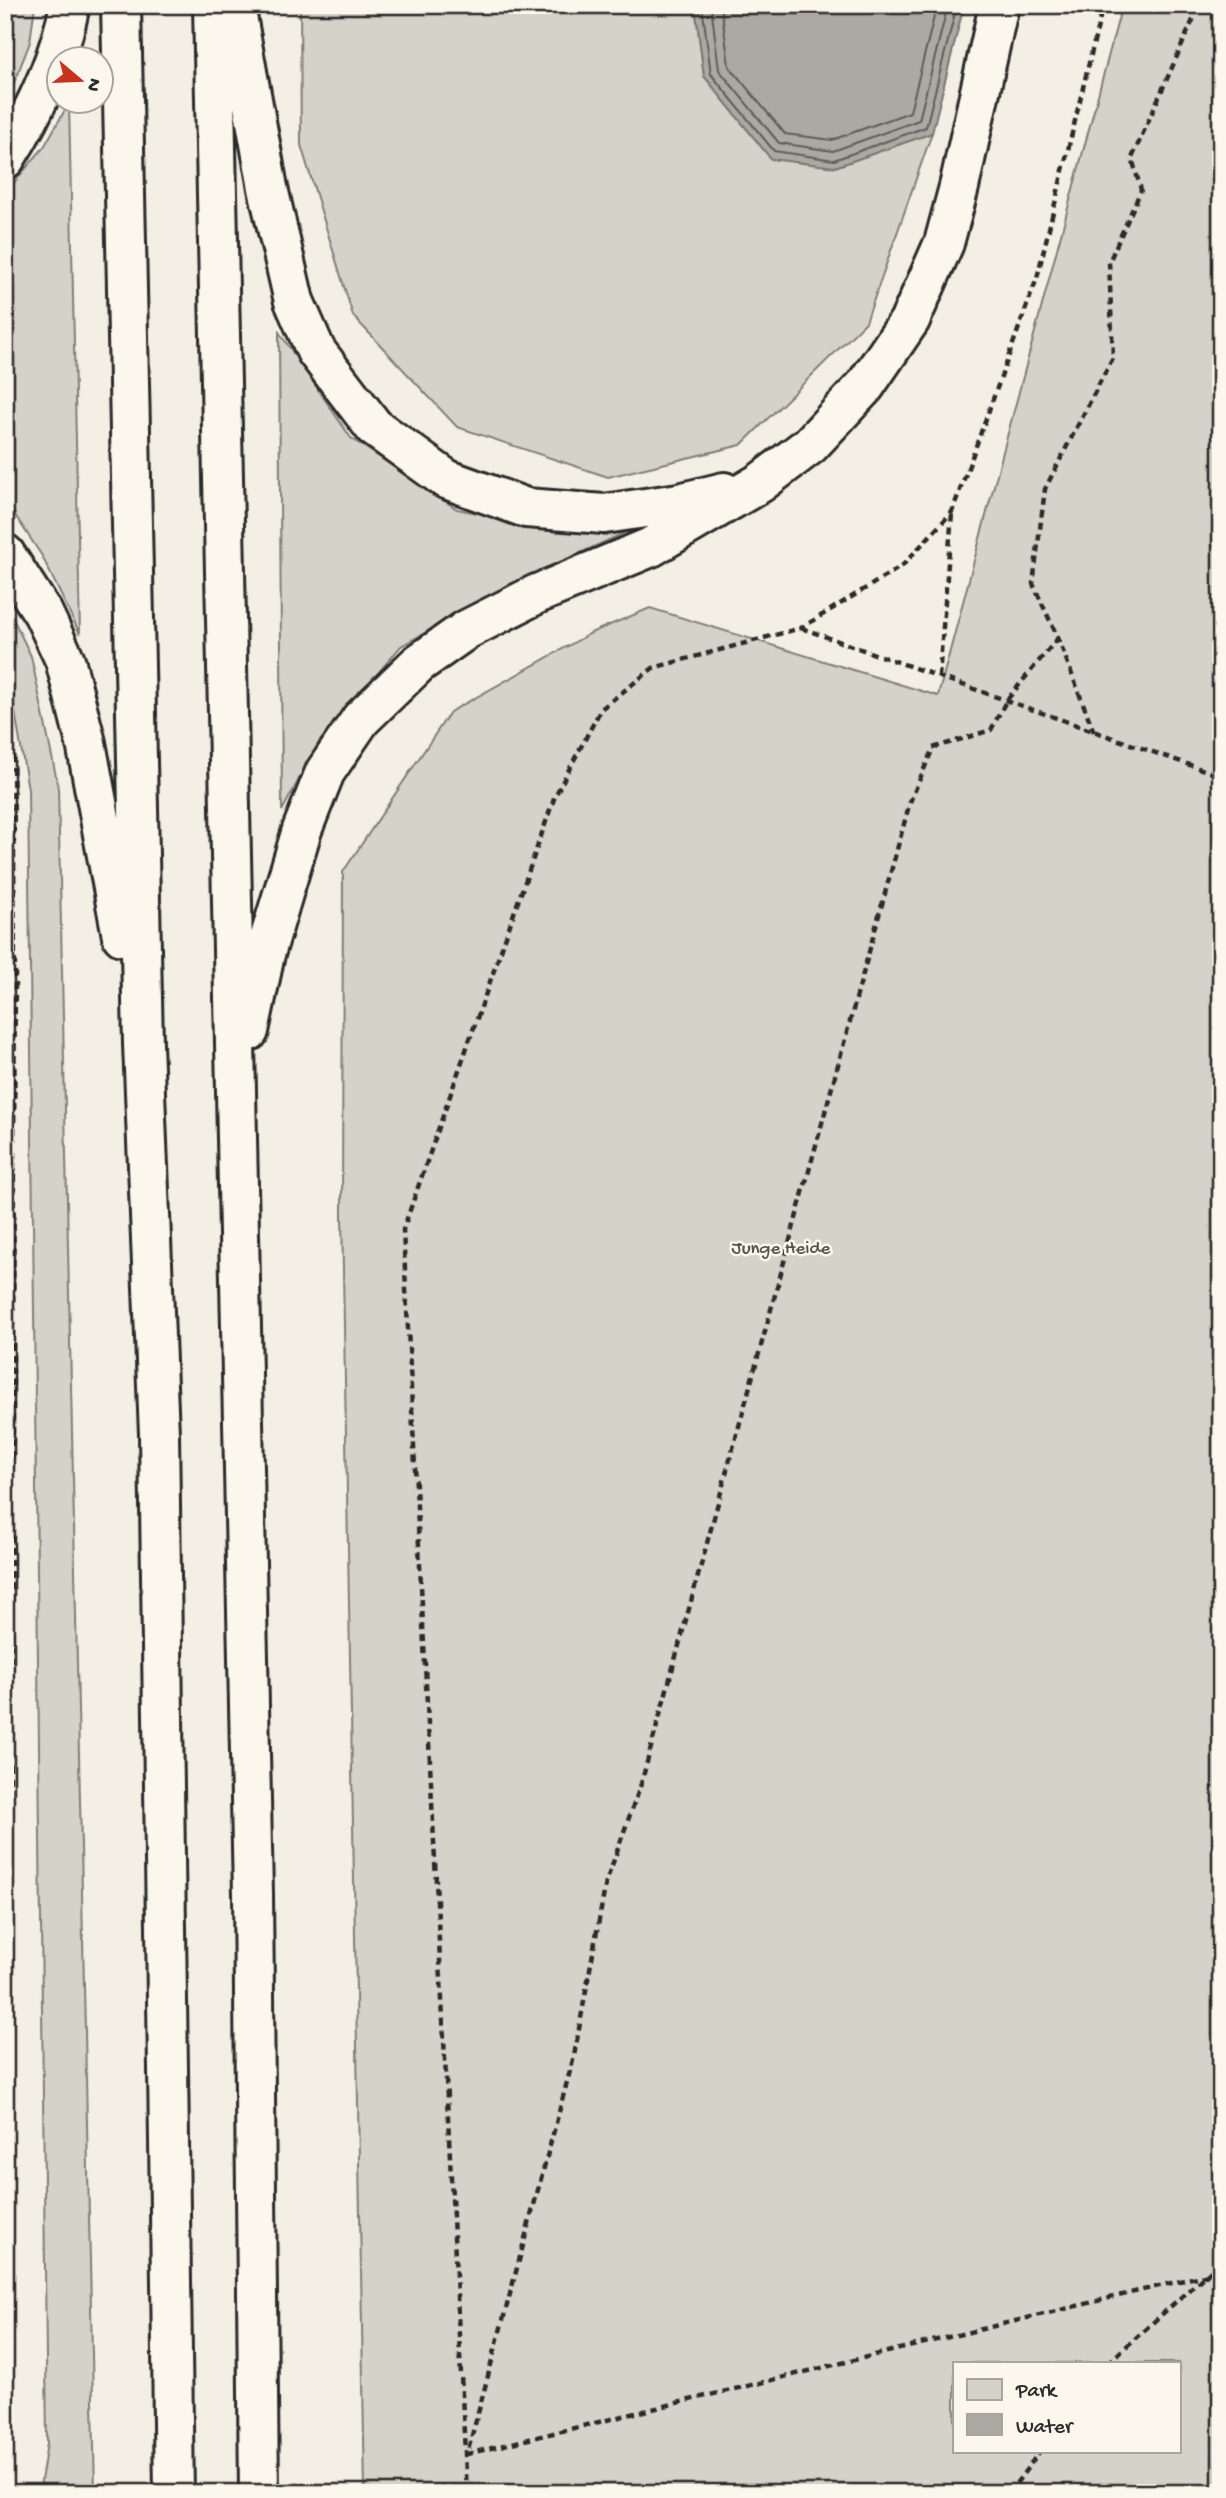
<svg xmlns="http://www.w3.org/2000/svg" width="1226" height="2498" viewBox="0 0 1226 2498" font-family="'Gochi Hand',sans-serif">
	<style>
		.green { fill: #d5d2c9; stroke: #807e7a; stroke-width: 2; fill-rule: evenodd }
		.water { fill: #aca9a2; stroke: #787772; stroke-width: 2 }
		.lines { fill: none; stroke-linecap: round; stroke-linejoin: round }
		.shore { stroke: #5f5d5b; stroke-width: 2 }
		.highway-casing { stroke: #2b2b2b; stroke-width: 44 }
		.path { stroke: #2b2b2b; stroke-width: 4.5; stroke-dasharray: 7 5; stroke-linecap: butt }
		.highway { stroke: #fbf7ec; stroke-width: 38 }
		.labels { text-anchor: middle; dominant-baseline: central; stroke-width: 5; stroke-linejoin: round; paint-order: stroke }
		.park-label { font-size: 19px; fill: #565552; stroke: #fbf7ec }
	</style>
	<rect width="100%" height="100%" fill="#f3efe4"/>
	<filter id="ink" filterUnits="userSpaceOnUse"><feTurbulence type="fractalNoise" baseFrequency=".0143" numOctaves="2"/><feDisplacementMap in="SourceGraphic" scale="14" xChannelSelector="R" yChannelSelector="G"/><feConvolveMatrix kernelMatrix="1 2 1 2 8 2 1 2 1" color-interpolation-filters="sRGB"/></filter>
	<g filter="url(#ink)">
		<path class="green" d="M5,5H35L30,42L5,106Z
			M300,5H695L704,76L835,167L932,133L866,322L741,445L608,477L457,427L353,316L301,145Z
			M1122,5H1221V2493H365L342,1214L343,872L450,712L593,632L650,608L938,696ZM1179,2363V2451H955V2363Z
			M69,103L80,634L42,556L5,500V193L44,147Z
			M279,332L351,438L457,509L576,532L648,522L517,582L401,646L319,742L282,811Z
			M5,602L31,656L58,786L95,2493H39L47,2444L28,789L14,706L5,685Z"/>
		<path class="water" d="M695,5H964L932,133L835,167L771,159L704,76Z"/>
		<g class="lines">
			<path class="shore" d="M702,5L711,74L774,151L834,160L926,127L957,5
				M711,5L719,70L779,143L833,151L919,120L948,5
				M721,5L729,66L785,134L832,140L910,112L937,5"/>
			<defs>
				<path id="highway" d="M121,5L143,1044L159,1434L174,2493
					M213,5L253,1894L259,2493
					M235,5L268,188L294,301L316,351L374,427L446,479L526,508L604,514L679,503L724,492
					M5,159C35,112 59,59 70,5
					M5,554L43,613L65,660L86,743L122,936
					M249,1031L265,954L302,830L325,772L361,719L419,663L466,630L537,594L651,547L760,483L810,445L865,386L910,320L944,243L959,187L999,5"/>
			</defs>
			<use href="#highway" class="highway-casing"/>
			<path class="path" d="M801,628L1221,776
				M1058,638L1006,701L991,730L933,748L910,802L641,1784L606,1882L574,2056L467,2454L1221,2271
				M939,677L952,513
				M5,720L13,755L15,974L6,2493
				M1094,732L1058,638L1033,584L1045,489L1113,357L1109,262L1141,190L1132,158L1193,20L1194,5
				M5,860L14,852
				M1108,2363L1221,2261
				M467,2493L403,1230L555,796L601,709L653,668L801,628L902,566L952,512L1037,278L1103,5
				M1009,2493L1040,2451"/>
			<use href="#highway" class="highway"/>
		</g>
	</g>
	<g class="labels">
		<g class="park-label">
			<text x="781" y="1249">Junge Heide</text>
		</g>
	</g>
	<rect width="1226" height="2498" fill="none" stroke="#fbf7ec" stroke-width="28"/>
	<rect x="14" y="14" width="1198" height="2470" fill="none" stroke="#2b2b2b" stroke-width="2.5" filter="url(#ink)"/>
	<rect x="953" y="2362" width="228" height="91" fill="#fbf7ec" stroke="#a8a59f" stroke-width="2"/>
	<rect x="967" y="2379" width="35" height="21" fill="#d5d2c9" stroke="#a8a59f" stroke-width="2"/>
	<text x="1016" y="2396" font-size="21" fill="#2b2b2b">Park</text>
	<rect x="967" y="2414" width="35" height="21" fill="#aca9a2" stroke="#a8a59f" stroke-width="2"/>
	<text x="1016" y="2432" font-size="21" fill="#2b2b2b">Water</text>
	<g transform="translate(80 80) rotate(109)"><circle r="33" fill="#fbf7ec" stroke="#a8a59f" stroke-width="2"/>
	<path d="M0-5L12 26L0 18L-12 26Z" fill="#c8321e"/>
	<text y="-10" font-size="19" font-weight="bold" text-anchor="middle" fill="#2b2b2b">N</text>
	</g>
</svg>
